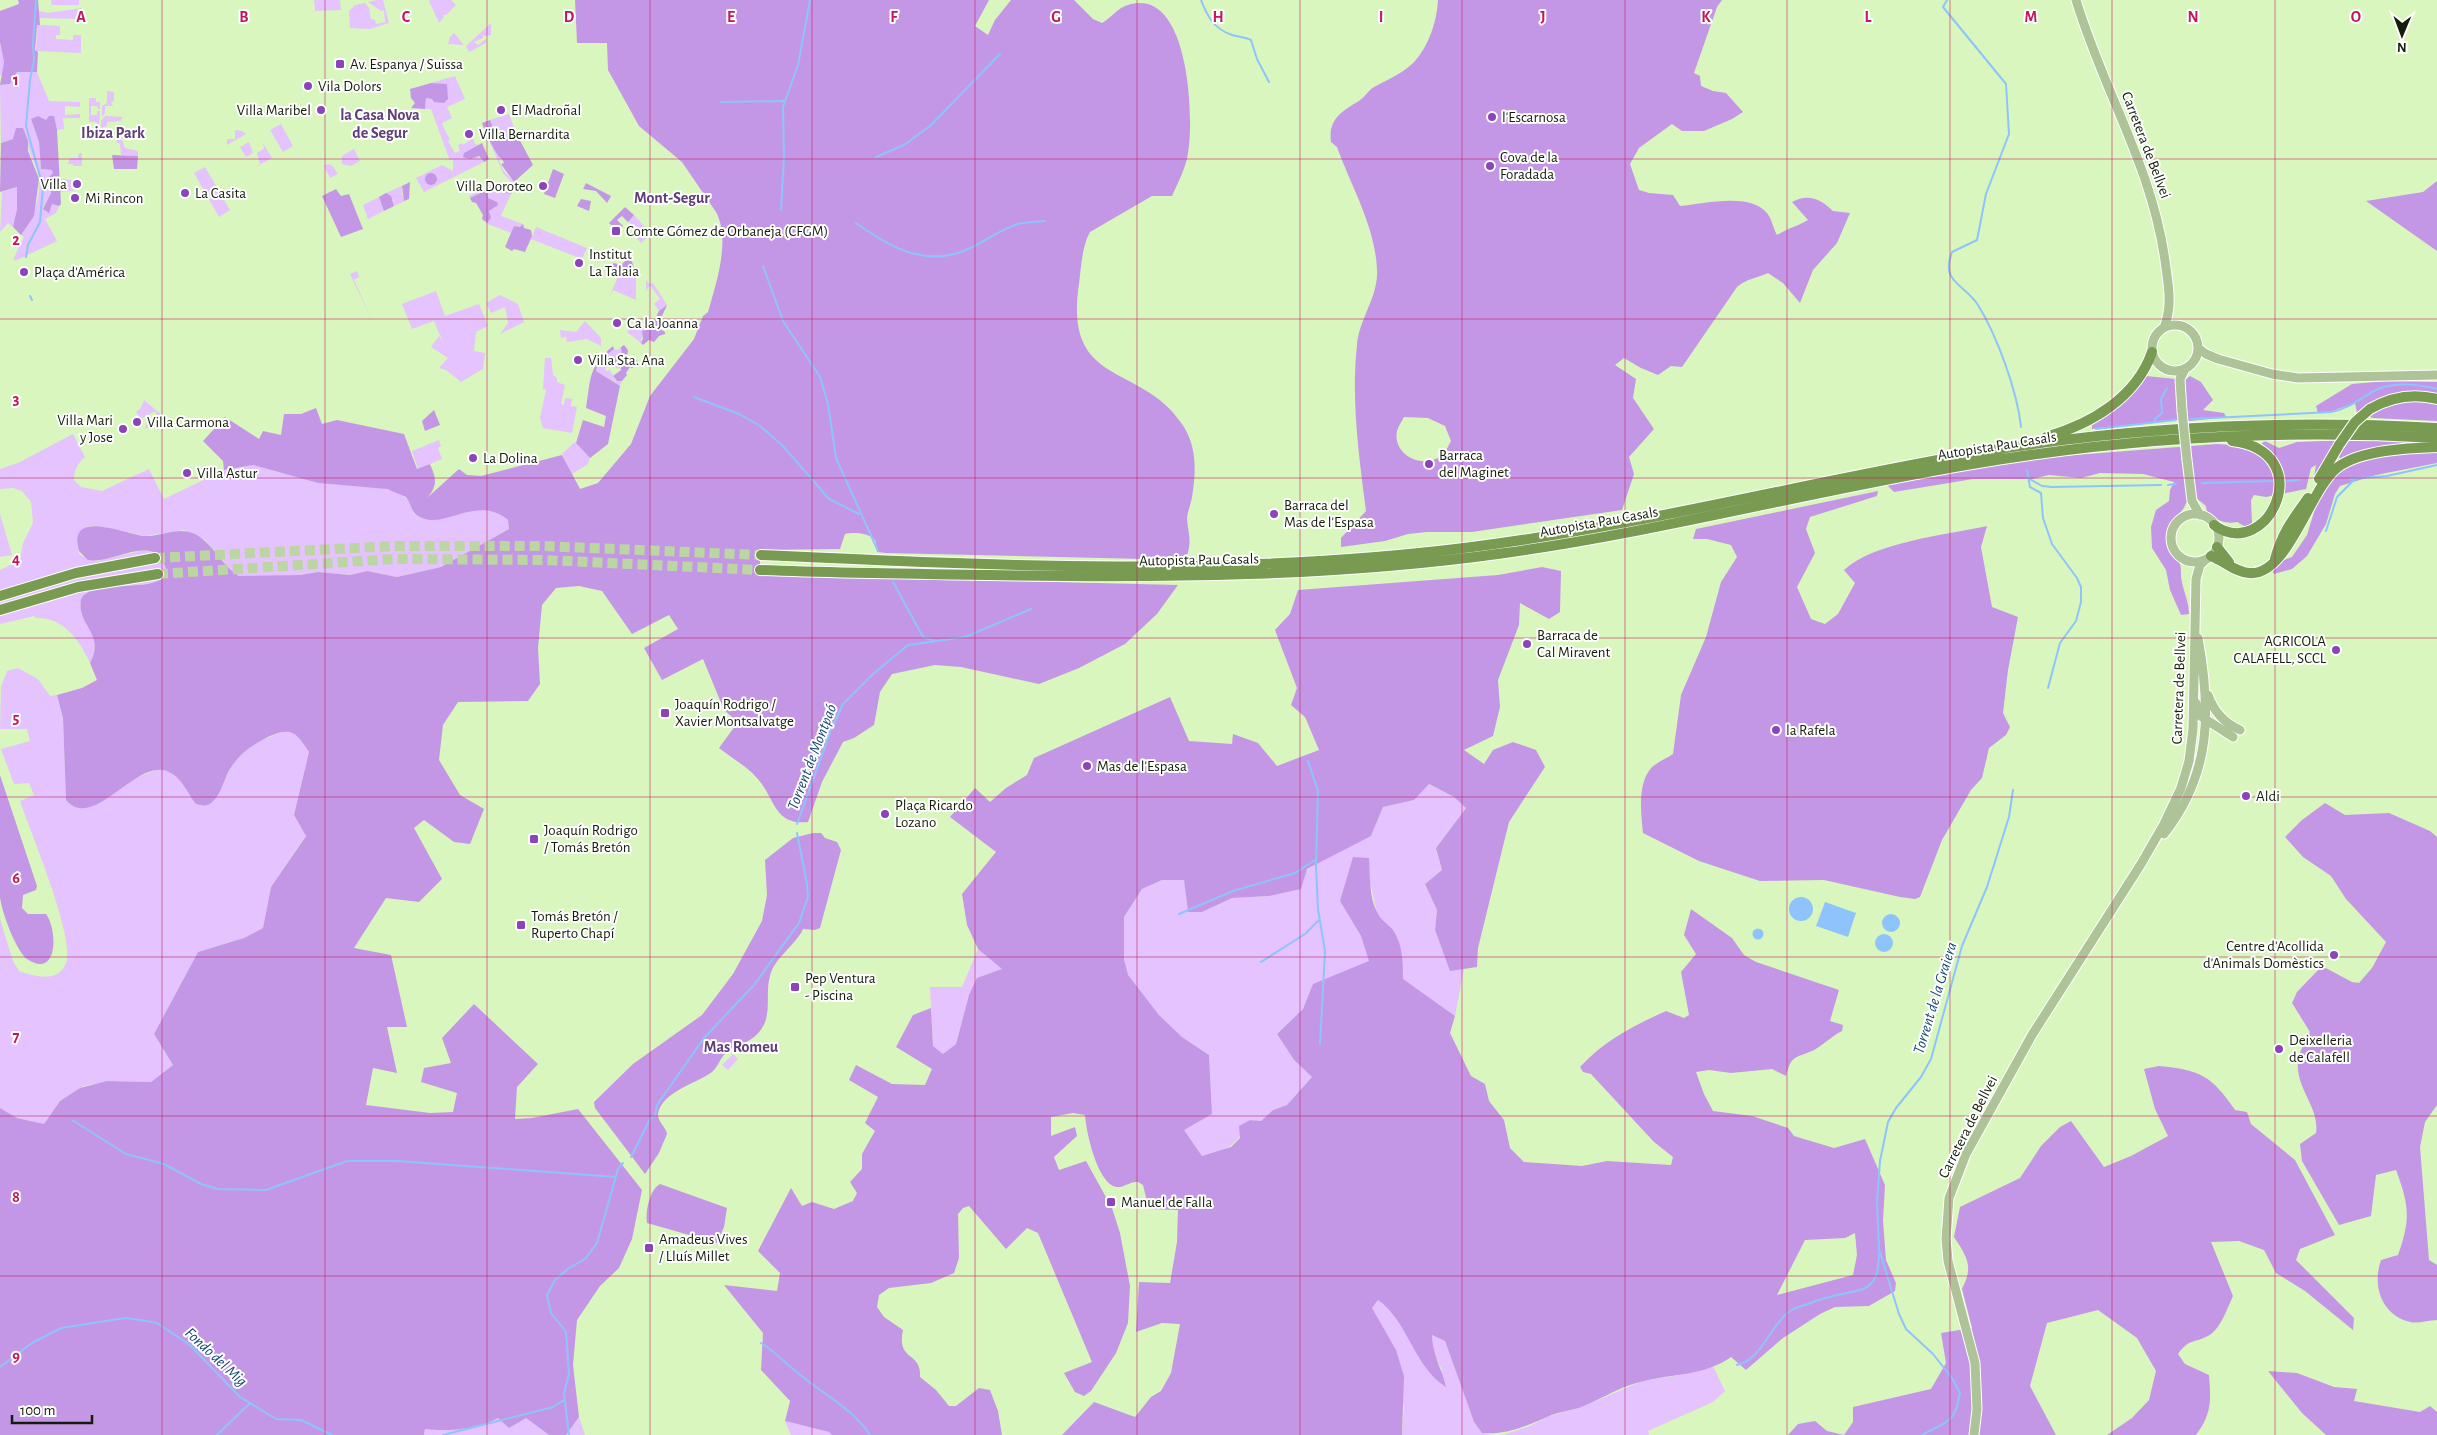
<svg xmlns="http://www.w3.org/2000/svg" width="2437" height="1435" viewBox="0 0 2437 1435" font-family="'Alegreya Sans',sans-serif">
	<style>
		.green { fill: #e4c3fe }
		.forest { fill: #c497e6; fill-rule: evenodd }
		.water { fill: #8ec4fb }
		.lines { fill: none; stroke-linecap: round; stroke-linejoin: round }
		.stream { stroke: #8ec4fb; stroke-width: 2 }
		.highway-tunnel { stroke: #bbd5a3; stroke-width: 10; stroke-dasharray: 10 5; stroke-linecap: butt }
		.major-casing { stroke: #fff; stroke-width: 11 }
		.highway-casing { stroke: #fff; stroke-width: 12 }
		.major { stroke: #aec397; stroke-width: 9 }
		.highway { stroke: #789b51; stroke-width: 10 }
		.major-bridge-casing { stroke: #fff; stroke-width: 11; stroke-linecap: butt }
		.highway-bridge-casing { stroke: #fff; stroke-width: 12; stroke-linecap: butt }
		.major-bridge { stroke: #aec397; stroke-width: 9 }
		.highway-bridge { stroke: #789b51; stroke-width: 10 }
		.grid { fill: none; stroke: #c2185b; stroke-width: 1; stroke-opacity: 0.55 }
		.poi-dot { fill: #8b45b8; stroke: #fff; stroke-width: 2 }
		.labels { text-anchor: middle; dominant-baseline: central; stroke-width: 4; stroke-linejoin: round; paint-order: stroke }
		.poi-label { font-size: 15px; fill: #141d09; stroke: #fff; text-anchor: start }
		.street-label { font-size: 15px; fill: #141d09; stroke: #fff }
		.neighbourhood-label { font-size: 16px; font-weight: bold; fill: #603e78; stroke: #fff }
		.water-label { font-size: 16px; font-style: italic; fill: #174773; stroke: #fff }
		.grid-label { font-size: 16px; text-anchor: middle; font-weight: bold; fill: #c2185b; stroke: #fff; stroke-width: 4; stroke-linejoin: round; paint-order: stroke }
	</style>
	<rect width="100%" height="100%" fill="#d9f6be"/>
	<path class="green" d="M51,0H79V5H52Z
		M314,0H340L341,10L315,11Z
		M377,0H383L389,23L370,29L350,28L349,11L355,5L365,3L369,8L371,19L375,20L376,24L385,22L384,10L381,11L368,2Z
		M431,0H451L456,5L446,15H443L444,17L439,23L429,1Z
		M82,8L81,19L39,18V11L48,13Z
		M491,23V35L483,36V38L474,42L478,45L486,39V43L469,52L466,46Z
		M37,25L60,26V35H56V39L73,40V35H81V53L36,51Z
		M454,33L464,45L448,44L450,37Z
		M0,42L4,62L3,75H0Z
		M17,72H37L49,101L80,102V107L65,106V115L80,114V118H63L64,129L57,130L53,116L46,121L31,119L39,142L41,169L52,170L54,173L49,177L51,193L43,208L52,204L59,206L56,213L45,219L57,241L17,260H13L24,237L21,235C32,219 41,199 39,179C38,166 28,155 28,141L13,139L1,143L0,85L10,84Z
		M455,76L465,99L447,107L452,118L442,123C444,129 447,133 450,140L448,141L455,153L460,151L458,145L462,143L463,145L473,138L475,144L479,145L464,153L469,159L477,156L484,162L424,192L416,178L442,165L453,171V159L450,161L431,109H425L426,98L433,99L434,102L442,84L431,83Z
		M107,91L114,92V101L111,102L113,106H105V113L102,117V106L107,103Z
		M89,98H96V102H100V109H98L97,106H91V115H97V111H100L99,125L96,122H89Z
		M509,114L516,133L498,140L490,120Z
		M105,116L123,117L120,121L107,122V126L101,128V121Z
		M482,123L496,153L502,159L499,160L503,170L514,182L512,183L503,173Z
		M281,124L293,146L283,152L270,130Z
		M235,130L242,131L246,134L227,145V139H235Z
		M118,139L122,140L125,148L138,151V156L121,155L120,144L116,142Z
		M249,142L253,153L246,157L240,147Z
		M263,143L272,158L250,170L260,164L257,153L264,149Z
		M354,149L360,161L351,166L342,164V156Z
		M79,153H82V166H73V164H68L70,158H78Z
		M328,164L333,166L338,174L330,178L324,166Z
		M205,167L230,210L219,217L194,173Z
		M59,179L71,180V189L77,190L60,192Z
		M500,181L503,185H495L501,191L511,194L501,216L523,224L520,227L514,226L511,233L485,223H487L490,216L489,213L493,201L488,198L485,191L470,198L469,196Z
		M402,186V194L405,201L394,206L393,200L386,193Z
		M17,187V209L13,227L8,223L0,232L2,192Z
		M379,197L384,211L368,219L363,205Z
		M634,215L651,234L641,243L632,233L637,229L628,221Z
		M536,227L587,248L582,259L531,239Z
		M611,265L619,278L636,273V300L613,290L608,300L617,279L608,267Z
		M357,271L359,277L354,280L372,320L350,274Z
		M646,280L649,284L653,283L667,305L659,311L654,304L660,299L650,285L646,291Z
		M436,291L445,316L479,304L488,326L476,332L474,351L485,353L483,369L461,382L446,370L439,368L448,358L431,347L439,336L443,343L434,321L412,329L402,304Z
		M500,295L518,304L524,322L500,334L508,323L505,307L491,313L486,303Z
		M585,321L601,338V346L587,339L567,342L566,337L561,338L560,330L576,332Z
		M635,323L646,330L643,331L641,343L627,332Z
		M621,347L622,356L618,358L621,370L619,368L617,369L614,363L605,368L607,371L610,370L615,380L622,381L620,386L596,371L599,361L614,349L618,350Z
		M545,358H551L553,375L557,378V382L565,385L561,404L564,405L565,398L572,399L571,406L577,407L572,433L543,428L540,418L546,390L543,389Z
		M144,400L164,417L163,420L145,429L147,422L158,417L155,411L141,419L136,412L141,408Z
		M73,434L85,457C78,463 74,470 74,480L81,487L102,491L149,469L164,499L224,470L253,465L318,483L382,488L397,492L409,500L414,514C440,534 476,492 508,520L509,529L441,567L397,577L367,571L350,575L318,572L300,575L248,577L239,576L230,571L218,554L205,540L184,530L145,536L105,527L89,526C79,535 74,541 80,555L97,561L140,551H153L161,556L166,569L163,578C151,587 106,587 86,593L80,603C84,627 104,639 90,663C80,640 63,617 36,618L34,616L0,624V570L20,560L23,543L33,523L31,502L22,491L13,488L0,489V469L18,463Z
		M439,440L441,446L438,448L442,459L418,469L412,451Z
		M575,442L590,458L588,464L572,474L562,454Z
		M0,514L12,555L0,557Z
		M18,668L38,679L50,696L57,695L63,718L66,800L78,807L106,799L136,778L159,769L168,771L179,779L190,796L210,804C224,787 229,763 246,749C253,743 262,740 270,737C293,726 297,733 309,752L294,815L306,835L271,887L263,928L244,938L198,952L154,1034L173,1065L151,1082L111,1081L84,1086L60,1101L44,1124L17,1118L0,1108V919L13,961L19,971C34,976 58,984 66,963C76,939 30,831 20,801L34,795L29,783L14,784L1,749L30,741L27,729H0L1,687L7,671Z
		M1428,784L1454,797L1466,808L1436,848L1442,870L1425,884L1437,910L1435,930L1450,970L1464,969L1455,1016L1403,980L1402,953L1392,930L1377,913L1371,886L1340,901L1361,936L1370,961L1313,985L1303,1009L1277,1034L1294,1060L1312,1077L1287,1105L1273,1110L1261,1121L1250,1120C1236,1145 1230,1150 1202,1156L1183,1129L1212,1114L1209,1055L1182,1037L1159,1015L1127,975L1124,959V917L1142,889L1162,880H1184L1188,912H1202L1232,898L1269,896L1325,858L1371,836L1383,807L1414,800Z
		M978,949L1002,969L969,995L956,1044L943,1054L933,1046L930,987H962Z
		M733,1054L738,1059L728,1070L722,1065Z
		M1378,1300L1391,1310L1404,1330L1443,1372L1432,1349V1335L1445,1341L1474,1422L1482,1433L1492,1435H1402L1404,1405L1372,1308Z
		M1713,1366L1725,1391L1713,1402L1648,1431L1649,1435H1503L1530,1426L1549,1416L1582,1407L1642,1381L1675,1376Z
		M498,1417L526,1418L549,1435H424L425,1429C447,1432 478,1429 498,1417Z
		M579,1417L585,1435H566Z
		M785,1421L829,1432L832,1435H791Z"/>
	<path class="forest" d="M18,0H38L40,25H37L35,50L38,52L37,72H17L10,84L0,85L4,62L0,42V11L19,4Z
		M575,0H989L975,26L988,35L995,20L1011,0H1074L1093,19L1102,23C1116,15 1117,5 1138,3C1190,0 1194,120 1188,153C1186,168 1178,182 1172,196H1152L1090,232C1082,246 1081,268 1079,284C1063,390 1143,361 1184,427C1197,448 1196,473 1192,497C1191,504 1187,513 1187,519C1189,539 1192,539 1186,560L886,553L877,552C876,548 877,542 874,539C868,533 853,532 845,534L840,549L760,550V575L1178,585L1157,614L1125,644L1079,668L1039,684L961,667L935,665L892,674L880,692L874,725L854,738L843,742L822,782L808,822C773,826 775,796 756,777C748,767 730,757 719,748L738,722L724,710L703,659L662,680L644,648L678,629L669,615L632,634L602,591L579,586L556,588L542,605L538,648L540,684L528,701L458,702L443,725L439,760L460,795L484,809L470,844L454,842L424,820L414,828L442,879L419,902L386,898L354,948L391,955L407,1027H387L397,1073L373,1068L366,1105L430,1113L453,1112L457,1093L421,1082L424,1068L451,1063L442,1038L474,1004L538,1064L517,1087L515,1119L532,1118L578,1109L642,1190L632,1239L619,1268L600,1286L577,1320L573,1365L579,1417L566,1435H549L526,1418L509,1428L498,1418C478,1429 448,1432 425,1429L424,1435H0V1108L17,1118L44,1124L60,1101L80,1088L107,1081L151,1082L173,1065L154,1034L198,952L244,938L263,928L271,887L306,836L294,815L309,752C297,734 293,726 270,736C251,745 235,756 226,777C222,786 219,797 211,803C206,807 201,805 196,804C187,793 182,778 169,772C137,756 94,833 66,800L63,718L57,695L82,688L97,680L90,663C106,634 76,625 81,599C92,579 145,592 163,578L166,569L161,556C141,540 111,564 88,560L79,551C66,506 129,536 146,536C163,536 179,526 195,534C214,544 221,565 239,576L300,575L318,572L350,575L367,571L397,577L441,567L509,529L508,520C477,493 442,532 418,516C411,512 411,503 406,497L387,489L318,483L253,465L224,470L223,461L203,441L225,417L259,439L263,431L281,435L284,414H301L316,408L322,424L337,420L404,434L417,469L430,464C436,478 438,485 428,497L459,469L467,475L481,476L562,455L580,489L598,483L631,444L650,396L694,339L703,316L708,312C716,284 731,240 716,212L682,162L639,126L608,70L607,43H577Z
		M1438,0H1722L1717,7L1694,73L1700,76L1701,86L1713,91L1726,93L1743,112L1732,119L1704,131H1682L1672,124L1639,148L1630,164L1639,190L1649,193L1673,195L1680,206C1704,204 1749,192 1767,213C1772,219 1773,228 1777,235C1788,228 1798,226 1808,220L1792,202C1808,193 1821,199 1833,211L1850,213L1837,243L1813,270L1800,303L1783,283L1768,273C1757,278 1746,279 1737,287L1682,367L1671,366L1658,375L1641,368L1624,358L1615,365L1636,379L1633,398L1654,429L1629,457L1634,474L1622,510L1472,532H1427L1408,534L1385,541L1341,547V538L1366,511C1359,457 1351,400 1357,345C1359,319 1379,296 1377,269C1375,226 1351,186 1337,147L1331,142C1328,119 1342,111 1359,101C1365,97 1369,89 1376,86C1389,79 1405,72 1415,61C1429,45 1437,21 1438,0ZM1404,417L1428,418L1445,426L1451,441C1449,445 1446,451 1443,454C1426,471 1392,456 1397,431C1398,427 1402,421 1404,417Z
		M431,83L447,84L448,99L444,103L434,102L432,99L426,98L425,109L411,108L415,103L411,98L410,89Z
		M38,116L46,120L49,116H54L57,130L61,204L59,206L52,204L49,213L43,209L51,193L49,177L53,173L52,170L41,169L39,142L31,119Z
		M490,120L498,140L516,133L533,165L514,182L501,164L504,163C502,157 499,158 497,154C491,144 485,133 482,123Z
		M16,128H23L28,141V151L39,179L34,216L21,235L13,227L17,209V187L0,192L1,143L13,139Z
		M482,143L489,159L484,162L479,156L470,159L463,157L464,153Z
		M112,155L138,156L137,169H114Z
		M553,169L564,174L555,198L544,194Z
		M425 179a6 6 0 1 1 12 0a6 6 0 1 1-12 0Z
		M2437,181V251L2366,201L2423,192Z
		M410,182L409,199L404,201L402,186Z
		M586,183L611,196L607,203L596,191L583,189Z
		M495,185H503L512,192L511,194L495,190Z
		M336,189L341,196L349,194L363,229L341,237L322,196Z
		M485,191L488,192V198L497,202L498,205L489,211L491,218L487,223L482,219L483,215L476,203L472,202L470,198Z
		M386,193L391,196L394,206L384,211L379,197Z
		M581,199L591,201L589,211L577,206Z
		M625,207L634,215L628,222L622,216L617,220L623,226L618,231L609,223Z
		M523,224L524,228L531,230L532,236L525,252L514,249L512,251L505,247L514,226L520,227Z
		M628,258L631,259L636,273L619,278L611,265L614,263L621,265Z
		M667,305L657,327L665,332V334L659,336L654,342L649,340L643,345L641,343L643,339L642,331L650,329L659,311Z
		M624,345L628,350L627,357L635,358L638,362L632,368L630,367L626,373L627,375L622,381H617L613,376L621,370V365L614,363L613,360L622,356L621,347Z
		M613,346L614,349L599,361L596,371L620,386L608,444L590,458L576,443L583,420L604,427L606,416L586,408C591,378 588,367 613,346Z
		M2146,376L2185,380L2190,376L2201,382L2213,400L2203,410L2224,413L2226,417L2190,421L2171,420L2092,429V425L2116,409Z
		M2385,381L2437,382V421L2373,418L2357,413L2355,403L2332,411L2318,413L2316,406L2352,384Z
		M434,410L440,425L425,431L422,421Z
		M2349,440L2413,442L2415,453L2437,451V463L2376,475L2340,486L2335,494L2326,524L2307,556L2292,569L2274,574L2272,570L2279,562L2292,557L2307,535L2319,496L2342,461L2338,456L2319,476L2314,477L2316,465L2311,468L2306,489L2266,497L2254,495L2251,500L2252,523L2246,527L2237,522C2226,525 2216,519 2207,514L2206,506L2196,498L2186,503C2182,515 2170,519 2168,532C2164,550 2173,551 2180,564C2181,567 2181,572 2181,576C2182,589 2189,600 2189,614L2181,615L2170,590L2166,570L2152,548L2151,527L2156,510L2169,501L2170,490L2174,482L2143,474L2100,473L2081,478L2049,475L2032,479H1973L1894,492L1887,485L1983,467L2049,457L2217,444L2232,445L2253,450L2265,441L2279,448L2297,442Z
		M1878,491L1877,496L1810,517L1806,529L1815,553L1797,587L1811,619L1825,624L1838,614L1855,583L1844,570C1874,542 1946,535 1987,526L1981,547L1992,607L2018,617L2008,670L2003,713L2010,727L2006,735L1989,748L1982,778L1971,790L1942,840L1920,897L1915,899L1900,897L1824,880L1760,881L1699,861L1643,833C1641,813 1637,783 1652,767C1658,762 1667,758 1673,754L1681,695L1706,637L1721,582L1737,557L1731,545L1707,539H1693L1696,529Z
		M1542,567L1561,571L1560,612L1549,619L1520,603L1519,625L1498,680L1500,707L1493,736L1464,750L1484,764L1493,750L1513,742L1536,750L1545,767L1509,822L1478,948L1477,967L1450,971L1435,930L1437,910L1425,884L1442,870L1436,848L1466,808L1454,797L1429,784L1414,800L1383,807L1371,836L1307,869L1301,889L1269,896L1232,898L1202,912H1188L1184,880H1162L1142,889L1124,917V959L1128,975L1159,1015L1182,1037L1209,1055L1212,1114L1184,1130L1202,1156L1231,1147L1240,1138L1239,1126L1250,1120L1261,1121L1273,1110L1287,1105L1312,1077L1294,1060L1277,1034L1303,1009L1313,984L1369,961L1361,936L1340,901L1353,857L1369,858C1370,875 1369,897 1377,912C1380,919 1388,924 1393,930C1403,945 1403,962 1403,979L1455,1016L1450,1033L1471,1076L1485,1084L1489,1101L1504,1120L1510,1148L1524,1162L1582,1166L1607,1161L1671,1165L1673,1157L1654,1142L1591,1074L1583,1072L1580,1067C1605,1040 1633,1026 1666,1011L1684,1018L1689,1015L1681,972L1696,954L1684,935L1691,909L1732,938L1744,955L1756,962L1839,990L1830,1021L1843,1025L1842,1031C1832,1036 1822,1046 1812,1051C1793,1059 1792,1055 1786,1076L1772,1069L1731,1073L1709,1070L1696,1072L1704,1094L1713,1111L1752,1116L1788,1128L1794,1136L1834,1148L1865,1139L1885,1185L1883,1221L1886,1260L1896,1283L1895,1291L1869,1306L1835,1307L1820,1314L1783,1338L1746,1370L1731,1357C1706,1375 1673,1374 1644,1381C1623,1385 1603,1398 1584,1406C1572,1411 1559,1411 1547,1417C1526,1426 1507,1435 1482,1433L1474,1422L1445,1341L1432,1335C1432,1354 1442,1369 1446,1387C1413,1366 1409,1322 1378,1300L1372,1308L1396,1350L1404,1376L1402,1435H1062L1094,1402L1135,1417L1151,1397L1161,1391L1171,1373L1180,1324L1162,1323L1136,1332L1139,1282L1170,1283L1177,1242L1178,1210L1149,1209L1143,1185L1138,1182C1130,1181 1124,1188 1116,1187C1097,1183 1086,1131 1085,1115L1073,1113L1051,1117V1136L1075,1127L1077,1136L1054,1157L1059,1170L1086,1161L1112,1208L1120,1233L1130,1286L1128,1323L1116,1353L1091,1391L1084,1396L1075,1392L1064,1373L1092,1362L1038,1233L1027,1228L1006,1249L969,1206L963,1208L958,1214L959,1258L954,1273L931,1283L889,1288L879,1295L877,1307L884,1317L903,1330C896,1362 922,1351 920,1377L936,1390L949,1406H956L979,1388L990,1390L998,1411L1002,1435H832L829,1432L785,1421L790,1401L761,1370L763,1333L724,1285L777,1291L780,1273L758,1251L791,1188L802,1206L812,1202L834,1209L853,1201L857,1193L850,1182L862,1169V1154L875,1131L865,1123L878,1097L849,1080L856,1065L892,1084L925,1085L932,1069L896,1047L913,1015L931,1008L933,1046L943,1054L956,1044L969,995L977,978L1002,969L978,949L967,925L962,894L996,852L950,817L975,788L990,802L1006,788L1027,775L1034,758L1170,697L1189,741L1232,744L1233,734L1258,743L1277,766L1319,750L1305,717L1291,705L1297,688L1275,630L1290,614L1298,590L1498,575ZM1855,1233L1857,1255L1853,1275L1777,1295L1805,1240L1845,1238Z
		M0,775L37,886L36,890L23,895L22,908L28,914H46C58,930 58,980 27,959C16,951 1,910 0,897C0,857 0,815 0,775Z
		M2325,803L2345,815L2389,813L2430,831L2437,837V1105L2425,1122L2420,1147L2429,1260L2437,1265V1320C2428,1320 2418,1324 2410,1322C2381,1315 2372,1285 2381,1260L2398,1255C2411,1219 2409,1205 2396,1170L2376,1175L2371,1216L2339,1225L2302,1161L2300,1144L2316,1133C2320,1108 2295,1088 2298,1061C2299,1052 2306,1040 2310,1032L2292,1003L2297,992L2322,966L2352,982L2359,983L2372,968L2386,942L2346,899L2331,876L2303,857L2285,837L2302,820Z
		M813,833H821L825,838L837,842L841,850L820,928L815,930L803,929C795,946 774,958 770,976C765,993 772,1013 762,1028C752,1043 742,1042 728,1051C720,1057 719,1066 712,1072C698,1083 662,1091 658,1114C657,1121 666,1127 667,1134L659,1153L645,1174L595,1108L594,1102L633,1064L702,1015L733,974L762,921L767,895L765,860L793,838Z
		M2159,1066C2200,1070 2211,1075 2235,1110L2247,1112L2251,1124L2295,1160L2335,1235L2300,1249L2296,1260L2354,1318L2353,1330L2305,1291L2276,1273L2264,1250L2239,1241L2211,1242L2233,1296C2228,1307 2221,1327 2211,1334C2196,1344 2190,1337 2178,1354L2185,1364L2209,1375C2211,1400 2212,1414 2196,1435H2107L2132,1418L2149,1400L2156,1371L2137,1338L2098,1310L2047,1323L2030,1386L2056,1435H1788L1798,1424L1815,1421L1827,1431L1844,1435L1853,1422V1407L1931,1389L1946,1363L1941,1333L1972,1328L1962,1289C1974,1266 1967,1257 1954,1237L1960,1207L2020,1178L2041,1146L2060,1127L2071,1121L2104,1167L2131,1156L2168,1136L2155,1109L2144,1069Z
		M660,1184L727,1208L724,1227L717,1243L647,1223C645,1212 650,1189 660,1184Z
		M2268,1371L2297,1373L2334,1387L2357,1389L2354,1401L2420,1412L2430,1406L2437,1412V1435H2326L2302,1413Z"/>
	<path class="water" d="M1789 909a12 12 0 1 1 24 0a12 12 0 1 1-24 0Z
		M1825,902L1856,913L1848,937L1816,926Z
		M1882 923a9 9 0 1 1 18 0a9 9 0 1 1-18 0Z
		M1752.5 934a5.5 5.5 0 1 1 11 0a5.5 5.5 0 1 1-11 0Z
		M1875 943a9 9 0 1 1 18 0a9 9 0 1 1-18 0Z"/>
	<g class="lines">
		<path class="stream" d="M1201,0C1207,16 1214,29 1232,35C1238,37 1245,37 1251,40L1257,59L1269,82
			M1947,0L1943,7L2006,84L2009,134L1986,194L1977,240L1952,252C1940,283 1964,283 1978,305C1997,336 2017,390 2021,427
			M721,102L784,101
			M876,157L904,145L930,126L1000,54
			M781,210L784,158L783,107L798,65L810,0
			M856,223C892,249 929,269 973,247C988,239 1002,229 1018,224C1026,222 1036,222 1045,221
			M26,257L28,245L40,222L43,187L26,126L30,80L34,60L33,44L36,0
			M763,266L783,321L820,377L828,404L836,458L878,551
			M30,296L32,300
			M694,397L739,414L760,426L783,446L829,499L859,514
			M2191,419L2331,412C2349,409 2360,398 2376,390C2393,382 2419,384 2437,389
			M2155,422V419L2162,413L2161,399L2167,388
			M2096,429L2175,420
			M2027,470L2030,487L2041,493L2043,518L2052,544L2077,578L2081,587V602L2076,621L2060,643L2048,688
			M2028,478L2042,486L2052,487L2161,485
			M2350,479L2387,476L2437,465
			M2287,481L2299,480
			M2202,483L2272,481
			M2168,485L2176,484
			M2326,531L2337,497L2354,480
			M893,582L923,637L935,641
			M1308,761L1318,791L1316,867L1318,909L1325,951L1320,1044
			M797,824L831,730L843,704L873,674L908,645L965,637L1031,609
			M1179,914L1233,891L1295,873L1315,860
			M1261,962L1305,934L1319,920
			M72,1120L126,1154L164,1164L201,1184L218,1189L266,1190L347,1161H397L616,1177
			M631,1157L650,1119L655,1116L657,1105L704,1038L754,985L799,923L808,897L807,884L797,833
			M761,1343C777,1353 788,1366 803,1377C825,1395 854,1410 870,1435
			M1737,1365C1763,1359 1769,1326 1790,1311C1795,1307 1802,1306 1808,1304C1826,1296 1845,1294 1864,1289C1879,1280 1878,1269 1879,1253
			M0,1367L32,1343L61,1328L125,1318L140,1320L157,1323L190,1345L240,1397L276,1419L301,1420L332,1435
			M217,1435L249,1404
			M443,1435L553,1407L564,1400
			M569,1435L564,1393L569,1374L566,1332L551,1313L547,1295L555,1280L568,1269L586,1258L597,1243L618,1169L623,1163
			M1922,1435L1945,1423L1952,1417L1957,1407L1960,1393L1952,1378L1933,1354L1906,1329L1899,1314L1879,1249L1877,1202L1880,1161L1888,1122L1896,1108L1921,1077L1931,1059L1962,946L1987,887L2009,817L2013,790"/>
		<path class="highway-tunnel" d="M155,558L393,546H542L761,555
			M158,574L394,559L544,560L760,570"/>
		<defs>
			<path id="major" d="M2076,0C2104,93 2154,169 2166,268C2169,289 2172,307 2164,328
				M2152 348a23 23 0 1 1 46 0a23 23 0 1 1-46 0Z
				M2198,348L2206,354L2218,359L2272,374L2298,378L2437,375
				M2182,411L2180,379L2185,369
				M2187,460L2192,501L2200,515
				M2171 538a24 24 0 1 1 48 0a24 24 0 1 1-48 0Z
				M2208,695C2214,712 2224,723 2240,730
				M2196,703L2198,713L2202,717L2233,737
				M2164,834C2212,773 2211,710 2198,638
				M1974,1435L1977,1409L1975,1363L1948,1261L1946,1239L1949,1198L1966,1154L2032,1035L2141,864L2164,824L2181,788L2189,761L2193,729L2196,579L2200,565L2205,560"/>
			<path id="highway" d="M2370,409C2391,397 2413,393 2437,399
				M2046,437C2091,424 2136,398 2152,352
				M2319,479L2339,445
				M2214,525C2267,564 2321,452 2232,441
				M2217,547L2229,562
				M761,555C997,566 1237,577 1472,547C1652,524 1827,477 2006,448C2148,426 2293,420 2437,428
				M2211,556C2224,561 2235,572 2249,573C2288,577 2309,489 2338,467C2361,450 2408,448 2437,447
				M2275,559C2282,533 2293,519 2308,498
				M760,570C836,573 913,574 989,575C1162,578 1334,577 1505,553C1662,531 1816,490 1972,464C2125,438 2282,429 2437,438
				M0,596L76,573L155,558
				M0,610L78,587L158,574"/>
		</defs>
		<use href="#major" class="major-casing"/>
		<use href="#highway" class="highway-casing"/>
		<use href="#major" class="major"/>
		<use href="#highway" class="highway"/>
		<defs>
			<path id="major-bridge" d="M2182,411L2187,460"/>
			<path id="highway-bridge" d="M2339,445L2355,422L2370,409"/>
		</defs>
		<use href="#major-bridge" class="major-bridge-casing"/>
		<use href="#highway-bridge" class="highway-bridge-casing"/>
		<use href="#major-bridge" class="major-bridge"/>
		<use href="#highway-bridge" class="highway-bridge"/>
	</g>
	<path class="grid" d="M162,0V1435M325,0V1435M487,0V1435M650,0V1435M812,0V1435M975,0V1435M1137,0V1435M1300,0V1435M1462,0V1435M1625,0V1435M1787,0V1435M1950,0V1435M2112,0V1435M2275,0V1435M0,159H2437M0,319H2437M0,478H2437M0,638H2437M0,797H2437M0,957H2437M0,1116H2437M0,1276H2437"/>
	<g class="poi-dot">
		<rect x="335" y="59" width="10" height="10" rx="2.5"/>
		<circle cx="308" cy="86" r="5"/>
		<circle cx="321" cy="110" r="5"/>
		<circle cx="501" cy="110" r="5"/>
		<circle cx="1492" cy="117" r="5"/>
		<circle cx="469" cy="134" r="5"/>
		<circle cx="1490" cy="166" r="5"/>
		<circle cx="77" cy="184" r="5"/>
		<circle cx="543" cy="186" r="5"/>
		<circle cx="185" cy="193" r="5"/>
		<circle cx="75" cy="198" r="5"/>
		<rect x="611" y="226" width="10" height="10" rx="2.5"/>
		<circle cx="579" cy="263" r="5"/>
		<circle cx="24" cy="272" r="5"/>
		<circle cx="617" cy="323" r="5"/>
		<circle cx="578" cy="360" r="5"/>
		<circle cx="137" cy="422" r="5"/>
		<circle cx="123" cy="429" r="5"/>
		<circle cx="473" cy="458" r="5"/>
		<circle cx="1429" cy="464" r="5"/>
		<circle cx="187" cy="473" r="5"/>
		<circle cx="1274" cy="514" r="5"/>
		<circle cx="1527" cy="644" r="5"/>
		<circle cx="2336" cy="650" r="5"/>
		<rect x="660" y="708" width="10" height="10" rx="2.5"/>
		<circle cx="1776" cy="730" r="5"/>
		<circle cx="1087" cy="766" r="5"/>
		<circle cx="2246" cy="796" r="5"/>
		<circle cx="885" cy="814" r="5"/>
		<rect x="529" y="834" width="10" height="10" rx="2.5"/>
		<rect x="516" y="920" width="10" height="10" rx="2.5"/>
		<circle cx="2334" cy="955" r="5"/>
		<rect x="790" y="982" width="10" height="10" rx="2.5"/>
		<circle cx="2279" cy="1049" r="5"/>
		<rect x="1106" y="1197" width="10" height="10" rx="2.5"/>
		<rect x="644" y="1243" width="10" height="10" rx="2.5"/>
	</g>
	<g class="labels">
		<g class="poi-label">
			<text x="350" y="64">Av. Espanya / Suïssa</text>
			<text x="318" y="86">Vila Dolors</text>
			<text x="311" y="110" text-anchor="end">Villa Maribel</text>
			<text x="511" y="110">El Madroñal</text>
			<text x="1502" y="117">l'Escarnosa</text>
			<text x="479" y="134">Villa Bernardita</text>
			<text x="1500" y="157">Cova de la<tspan x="1500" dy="17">Foradada</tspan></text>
			<text x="67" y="184" text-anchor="end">Villa</text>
			<text x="533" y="186" text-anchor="end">Villa Doroteo</text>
			<text x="195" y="193">La Casita</text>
			<text x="85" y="198">Mi Rincon</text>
			<text x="626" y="231">Comte Gómez de Orbaneja (CFGM)</text>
			<text x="589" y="254">Institut<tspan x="589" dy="17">La Talaia</tspan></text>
			<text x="34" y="272">Plaça d'América</text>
			<text x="627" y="323">Ca la Joanna</text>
			<text x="588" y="360">Villa Sta. Ana</text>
			<text x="113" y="420" text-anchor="end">Villa Mari<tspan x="113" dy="17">y Jose</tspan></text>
			<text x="147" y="422">Villa Carmona</text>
			<text x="1439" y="455">Barraca<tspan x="1439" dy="17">del Maginet</tspan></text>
			<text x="483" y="458">La Dolina</text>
			<text x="197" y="473">Villa Astur</text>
			<text x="1284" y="505">Barraca del<tspan x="1284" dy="17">Mas de l'Espasa</tspan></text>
			<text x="1537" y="635">Barraca de<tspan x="1537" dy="17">Cal Miravent</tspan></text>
			<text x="2326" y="641" text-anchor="end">AGRICOLA<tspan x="2326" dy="17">CALAFELL, SCCL</tspan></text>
			<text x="675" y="704">Joaquín Rodrigo /<tspan x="675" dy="17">Xavier Montsalvatge</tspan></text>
			<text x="1786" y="730">la Rafela</text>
			<text x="1097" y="766">Mas de l'Espasa</text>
			<text x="2256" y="796">Aldi</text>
			<text x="895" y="805">Plaça Ricardo<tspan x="895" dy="17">Lozano</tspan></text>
			<text x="544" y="830">Joaquín Rodrigo<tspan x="544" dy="17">/ Tomás Bretón</tspan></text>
			<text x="531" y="916">Tomás Bretón /<tspan x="531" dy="17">Ruperto Chapí</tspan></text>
			<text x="2324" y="946" text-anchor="end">Centre d'Acollida<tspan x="2324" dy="17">d'Animals Domèstics</tspan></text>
			<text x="805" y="978">Pep Ventura<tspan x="805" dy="17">- Piscina</tspan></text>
			<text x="2289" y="1040">Deixelleria<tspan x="2289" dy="17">de Calafell</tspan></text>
			<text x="1121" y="1202">Manuel de Falla</text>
			<text x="659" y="1239">Amadeus Vives<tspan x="659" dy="17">/ Lluís Millet</tspan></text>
		</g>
		<g class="street-label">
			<text transform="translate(2146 145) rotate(69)">Carretera de Bellvei</text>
			<text transform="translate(1997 446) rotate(-9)">Autopista Pau Casals</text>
			<text transform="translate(1599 522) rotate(-10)">Autopista Pau Casals</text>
			<text transform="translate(1199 560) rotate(-1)">Autopista Pau Casals</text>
			<text transform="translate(2179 688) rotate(-88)">Carretera de Bellvei</text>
			<text transform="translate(1968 1127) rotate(-63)">Carretera de Bellvei</text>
		</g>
		<g class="neighbourhood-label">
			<text x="380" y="115">la Casa Nova<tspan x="380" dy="18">de Segur</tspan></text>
			<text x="113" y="133">Ibiza Park</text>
			<text x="672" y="198">Mont-Segur</text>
			<text x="741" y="1047">Mas Romeu</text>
		</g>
		<g class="water-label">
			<text transform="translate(812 757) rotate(-69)">Torrent de Montpaó</text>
			<text transform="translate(1935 998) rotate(-73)">Torrent de la Graiera</text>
			<text transform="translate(216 1357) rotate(43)">Fondo del Mig</text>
		</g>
	</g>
	<g class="grid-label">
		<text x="81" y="22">A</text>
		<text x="244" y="22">B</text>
		<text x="406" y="22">C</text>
		<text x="569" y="22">D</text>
		<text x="731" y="22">E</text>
		<text x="894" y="22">F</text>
		<text x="1056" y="22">G</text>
		<text x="1218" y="22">H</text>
		<text x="1381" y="22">I</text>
		<text x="1543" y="22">J</text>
		<text x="1706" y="22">K</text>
		<text x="1868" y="22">L</text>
		<text x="2031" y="22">M</text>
		<text x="2193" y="22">N</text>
		<text x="2356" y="22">O</text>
		<text x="16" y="85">1</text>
		<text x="16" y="245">2</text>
		<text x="16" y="404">3</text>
		<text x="16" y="564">4</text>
		<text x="16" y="723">5</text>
		<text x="16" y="883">6</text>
		<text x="16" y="1042">7</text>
		<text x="16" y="1202">8</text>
		<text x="16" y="1361">9</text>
	</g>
	<g transform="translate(2402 35) rotate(181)" stroke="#ffffff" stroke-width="4" paint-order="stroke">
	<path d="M0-4L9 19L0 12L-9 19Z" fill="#141d09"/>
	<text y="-8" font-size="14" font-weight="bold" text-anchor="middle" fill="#141d09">N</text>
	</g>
	<path d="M12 1415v8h80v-8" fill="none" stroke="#141d09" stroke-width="2.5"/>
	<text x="20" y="1415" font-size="15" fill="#141d09" stroke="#ffffff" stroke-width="4" paint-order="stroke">100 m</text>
</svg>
